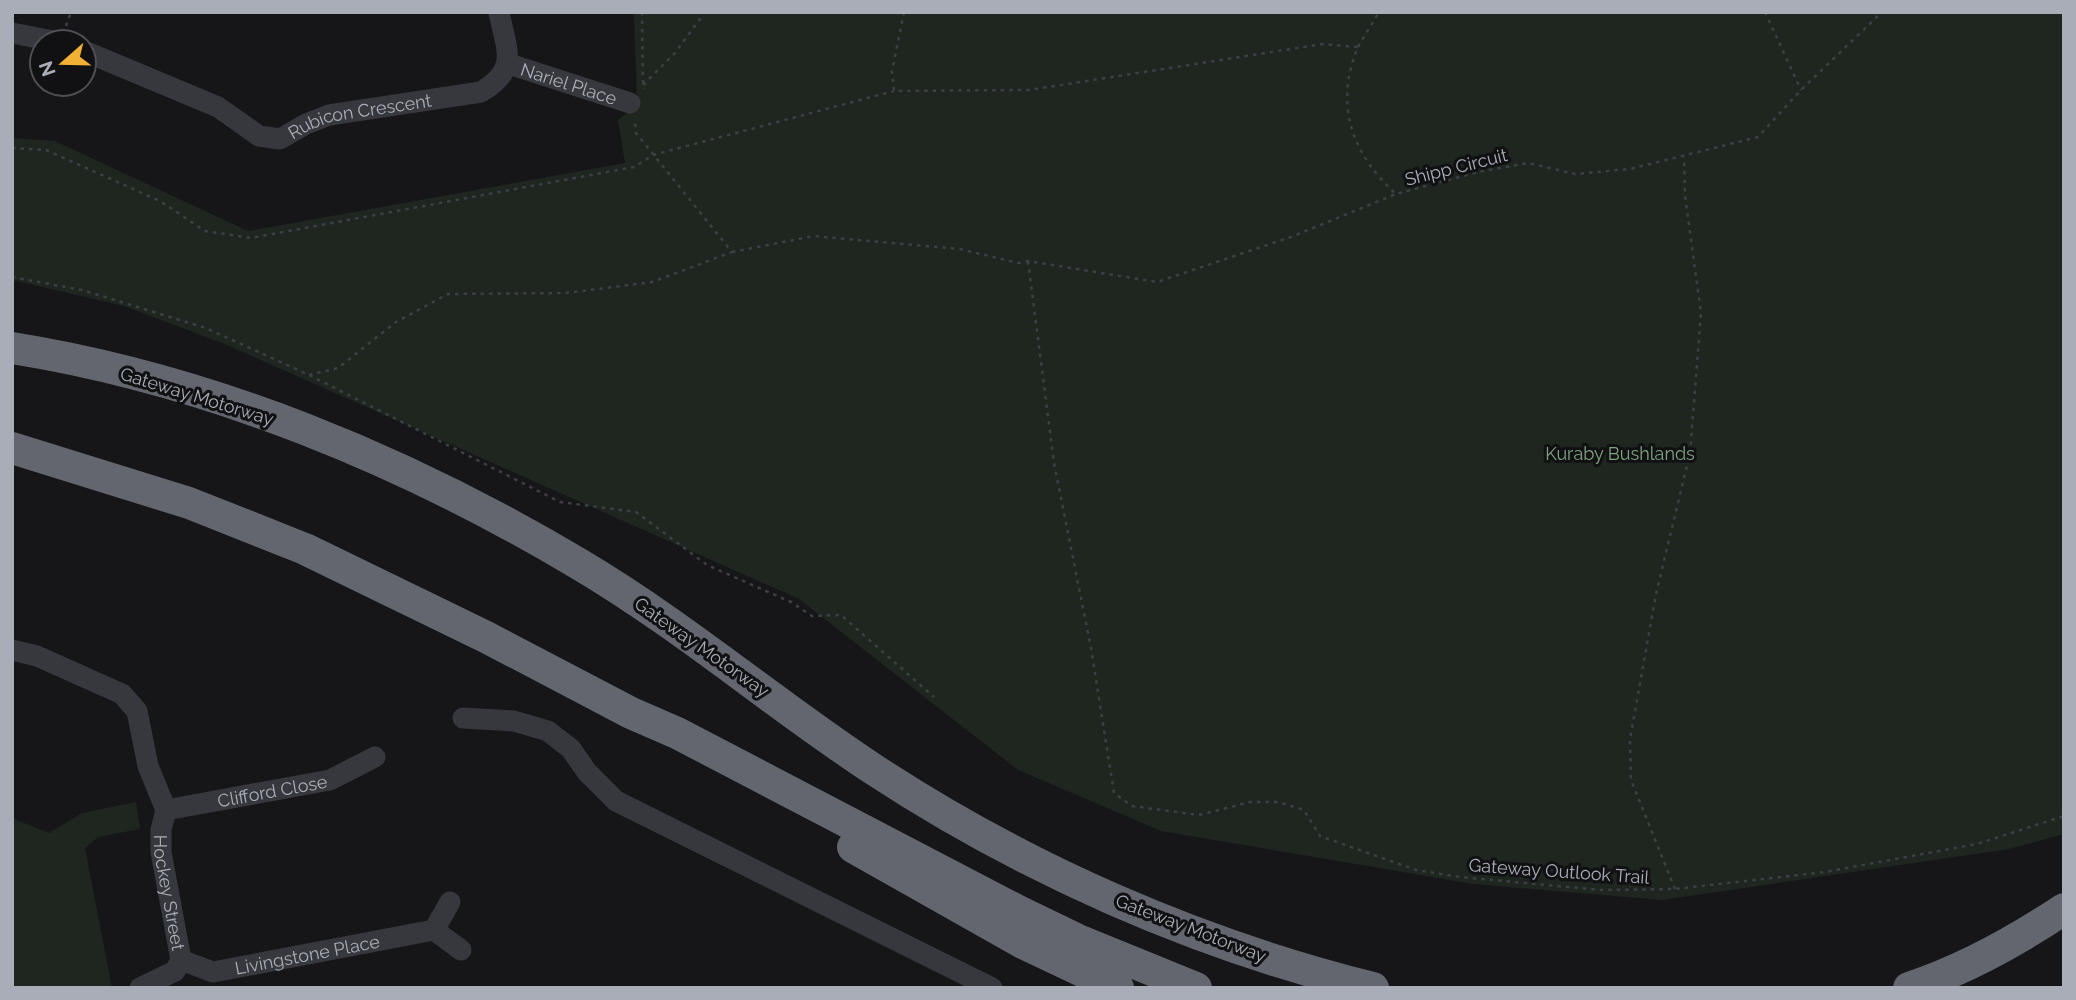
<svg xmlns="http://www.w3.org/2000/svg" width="2076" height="1000" viewBox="0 0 2076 1000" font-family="Raleway,sans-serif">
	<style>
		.green { fill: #1e261f }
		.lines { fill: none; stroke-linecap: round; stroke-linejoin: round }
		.path { stroke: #3d3f44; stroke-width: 2.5; stroke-dasharray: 3.5 5; stroke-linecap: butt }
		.minor { stroke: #37383d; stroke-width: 21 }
		.highway { stroke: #63666e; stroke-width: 32 }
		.labels { text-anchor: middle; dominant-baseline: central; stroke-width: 6; stroke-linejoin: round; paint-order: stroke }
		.street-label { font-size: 18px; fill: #a8adb8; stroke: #111113 }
		.park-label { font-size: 18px; fill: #7fa381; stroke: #111113 }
	</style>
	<rect width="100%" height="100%" fill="#161618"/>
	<path class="green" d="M634,12H2064V834L2009,849L1662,900L1473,884L1161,831L1018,770L799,599L227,345L124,306L12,280V138L55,141L248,231L625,163L618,120L637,105Z
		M136,802L140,829L98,837L85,848L112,988H12V818L49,833L82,813Z"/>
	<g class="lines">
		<path class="path" d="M642,12L643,89
			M904,12L892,71L894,91L1029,90L1323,44L1358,47C1334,104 1351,153 1396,194L1478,172L1528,163L1575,174L1630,169L1758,137L1801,90L1882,12
			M1765,12L1801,90
			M66,26L71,12
			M1358,47L1379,12
			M643,85L675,53L705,12
			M12,148L46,150L160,201L205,231L251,238L634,167L653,155L894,91
			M732,252L814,236L960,249L1018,263L1028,261L1157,282L1291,237L1396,194
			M1028,261L1054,463L1091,648L1114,793L1132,806L1199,815L1250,802H1278L1304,810L1320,836L1416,870L1460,877L1601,890L1675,889L1825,872L1977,844L2064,816
			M12,277L82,290L206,328L309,375L560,502L636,512L707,565L791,602L812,616L841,615L934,697
			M309,375L338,368L396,322L448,294L566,293L652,282L732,252L636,133L635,120
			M1675,889L1631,780L1630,739L1656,594L1690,453L1701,313L1685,196L1684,157"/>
		<g class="minor">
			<path d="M12,33L58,42"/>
			<path id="s1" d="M84,51L218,107L259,136L280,139L306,124L329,115L481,92C520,69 506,50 499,12"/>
			<path id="s2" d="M509,64L630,103"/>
			<path id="s3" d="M12,650L37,656L122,694L137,711L148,766L166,810L161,830V852L181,960L175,971L140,988"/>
			<path d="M463,718L514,721L548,731L571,749L587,772L616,801L992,988"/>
			<path id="s4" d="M166,810L330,780L375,757"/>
			<path d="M450,902L434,930L461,950"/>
			<path id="s5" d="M181,960L213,972L434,930"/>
		</g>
		<path class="highway" d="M12,348C212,380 406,461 579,564C682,625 773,703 873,769C1025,869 1196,944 1373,988
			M12,448L189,503L305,549L486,637L631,713L677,733L1020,912L1078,940L1196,988
			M853,847L1023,943L1118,988
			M1909,988C1964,970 2016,941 2064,909"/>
	</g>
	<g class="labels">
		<g class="street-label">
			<text stroke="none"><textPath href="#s2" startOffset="63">Nariel Place</textPath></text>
			<text stroke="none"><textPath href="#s1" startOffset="301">Rubicon Crescent</textPath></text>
			<text transform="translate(1456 167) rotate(-14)">Shipp Circuit</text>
			<text transform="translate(197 396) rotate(17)">Gateway Motorway</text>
			<text transform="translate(702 647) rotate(35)">Gateway Motorway</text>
			<text stroke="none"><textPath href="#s4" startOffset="108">Clifford Close</textPath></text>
			<text transform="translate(1559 871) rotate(4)">Gateway Outlook Trail</text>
			<text stroke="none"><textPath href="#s3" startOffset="329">Hockey Street</textPath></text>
			<text transform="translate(1191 928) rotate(21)">Gateway Motorway</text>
			<text stroke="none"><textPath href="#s5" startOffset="130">Livingstone Place</textPath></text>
		</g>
		<g class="park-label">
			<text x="1620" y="453">Kuraby Bushlands</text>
		</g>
	</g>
	<rect width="2076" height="1000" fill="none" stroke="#a8adb8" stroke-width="28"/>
	<g transform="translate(63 63) rotate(250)"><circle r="33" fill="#111113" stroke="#4d4f55" stroke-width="2"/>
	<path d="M0-5L12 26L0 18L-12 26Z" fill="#f2b134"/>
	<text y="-10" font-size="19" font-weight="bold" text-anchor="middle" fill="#a8adb8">N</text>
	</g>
</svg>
